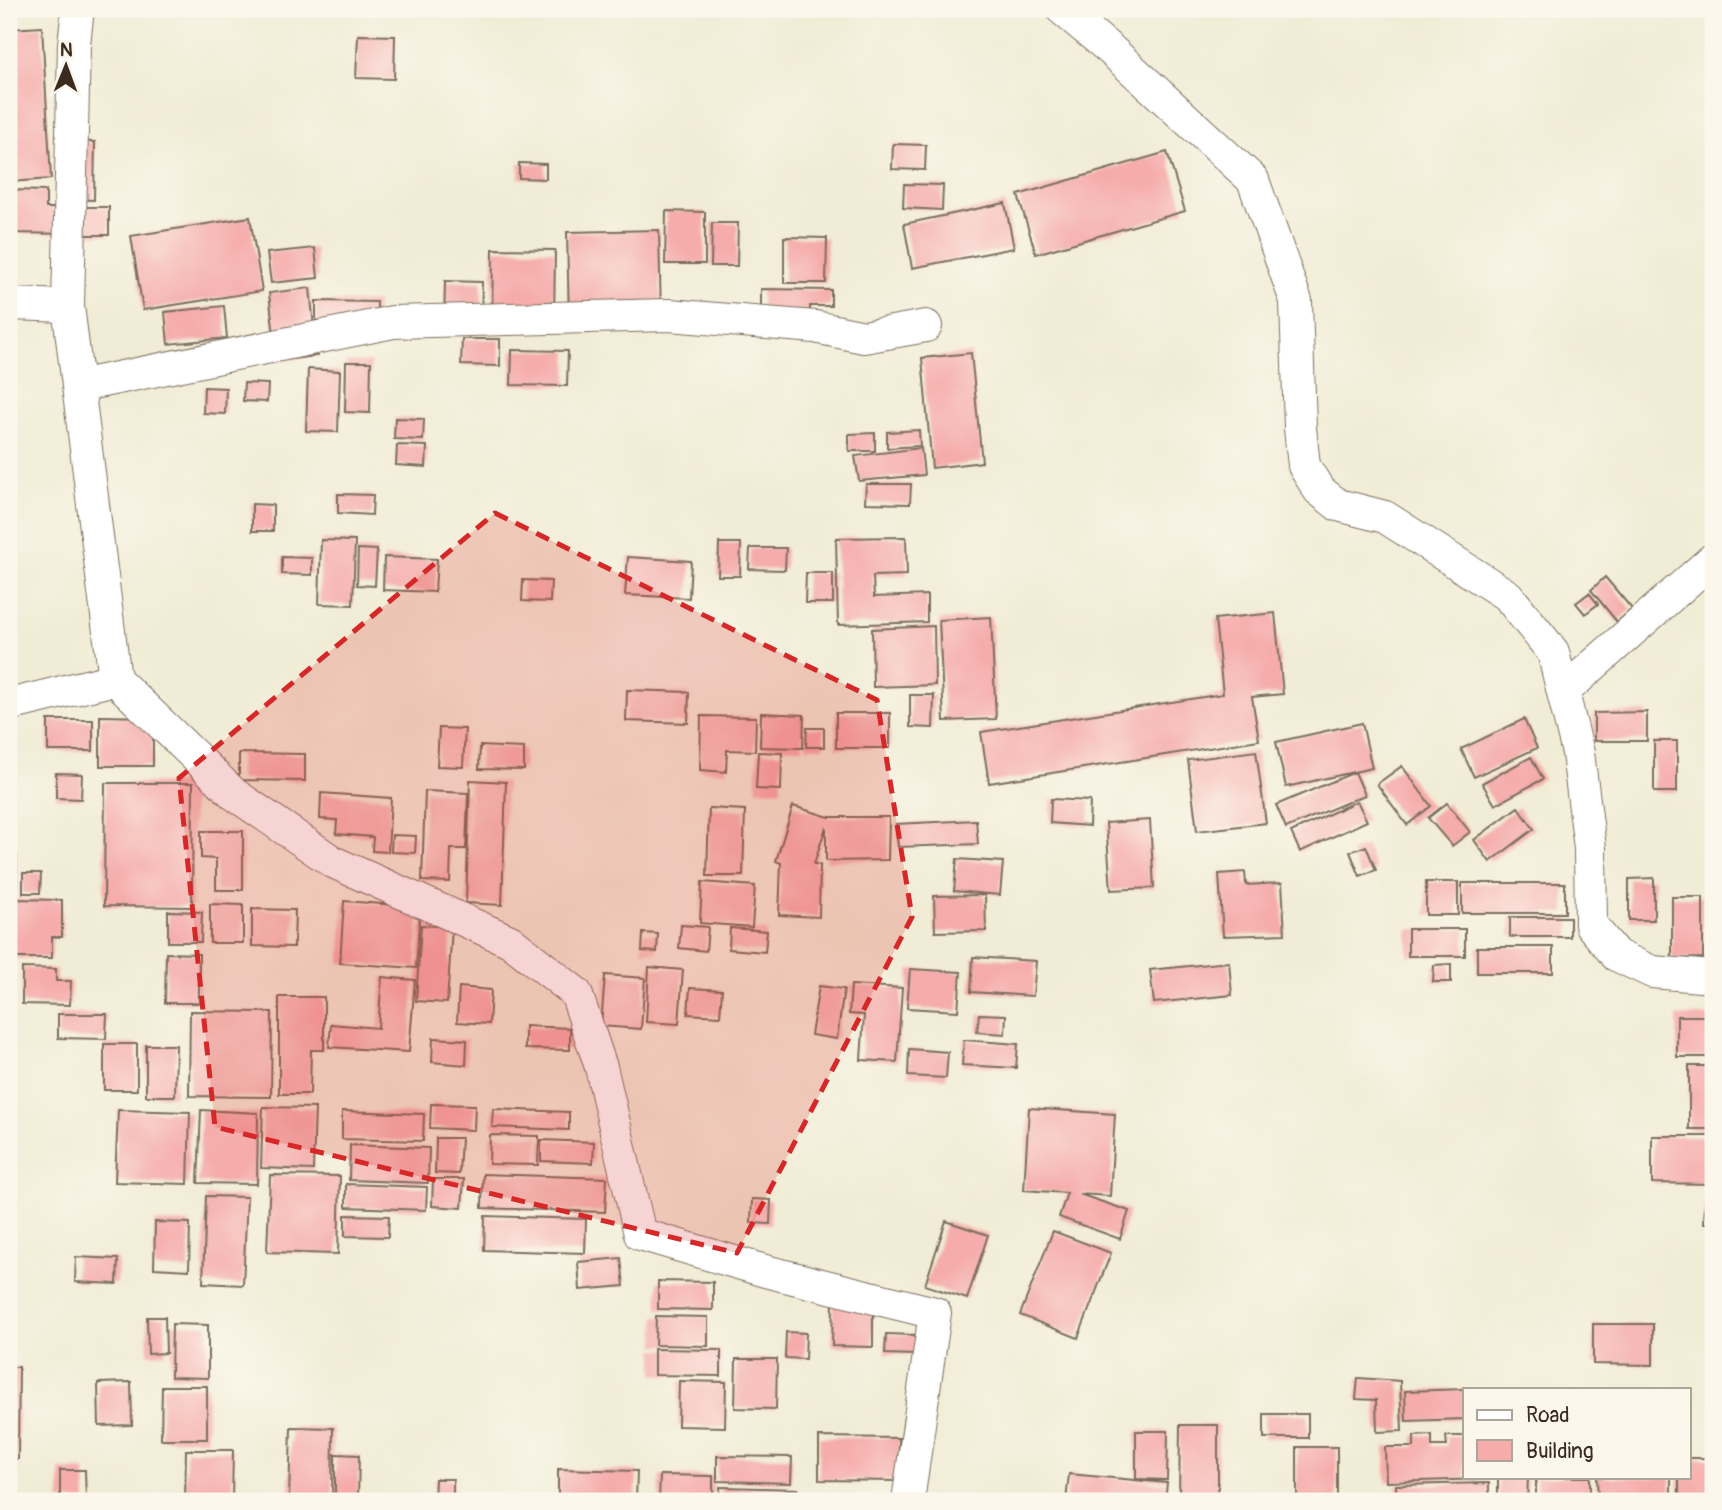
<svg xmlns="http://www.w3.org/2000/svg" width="1722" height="1510" viewBox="0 0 1722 1510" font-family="Pangolin,sans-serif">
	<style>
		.building { fill: #f5acaa }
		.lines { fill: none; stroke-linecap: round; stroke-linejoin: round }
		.minor-casing { stroke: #7b6e5e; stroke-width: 34 }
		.minor { stroke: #fff; stroke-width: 32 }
		.marked { fill: #d62828; fill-opacity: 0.2; stroke: #d62828; stroke-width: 5; stroke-dasharray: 14 9; stroke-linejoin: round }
	</style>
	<rect width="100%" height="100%" fill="#fbf7ec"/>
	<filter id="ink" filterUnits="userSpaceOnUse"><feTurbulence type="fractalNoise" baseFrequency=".0143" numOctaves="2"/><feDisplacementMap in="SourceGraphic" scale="14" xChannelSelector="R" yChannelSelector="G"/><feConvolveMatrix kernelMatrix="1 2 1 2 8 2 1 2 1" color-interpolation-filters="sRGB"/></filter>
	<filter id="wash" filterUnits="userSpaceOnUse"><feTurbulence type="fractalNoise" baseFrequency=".00686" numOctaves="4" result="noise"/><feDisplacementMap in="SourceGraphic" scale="28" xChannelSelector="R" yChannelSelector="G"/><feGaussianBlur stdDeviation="1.57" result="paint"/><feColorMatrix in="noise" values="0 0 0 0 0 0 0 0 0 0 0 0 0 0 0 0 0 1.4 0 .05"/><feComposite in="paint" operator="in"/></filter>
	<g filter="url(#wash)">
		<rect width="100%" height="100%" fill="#f1ecd5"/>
		<g id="blocks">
			<path class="building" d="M42,27L51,179L9,182V29Z
				M358,35L395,36L394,79L356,78Z
				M59,141L95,142L94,200L58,199Z
				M893,144L926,145L925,170L892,169Z
				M1167,152L1185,211L1036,254L1018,195Z
				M519,163L546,164V179L519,178Z
				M904,184L943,185L942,210L903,208Z
				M9,190L46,191V208H75L74,234L9,233Z
				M1005,203L1014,248L912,268L904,224Z
				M82,207H109V235H81Z
				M666,211L705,212V264H665Z
				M250,217L262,291L143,310L131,236Z
				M712,223H738L737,266H711Z
				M659,230L661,317L569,320L567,232Z
				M784,237L827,238L826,283H784Z
				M315,248L318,278L271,283L267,253Z
				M493,249L555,250L554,325L492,324Z
				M445,281L482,282L481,327H444Z
				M310,288L317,356L277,361L269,293Z
				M761,289L831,290V306H810L809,338L761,337Z
				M316,301L377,302V332L316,331Z
				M224,306L227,338L168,344L165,312Z
				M462,339H500V366L461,365Z
				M512,350L568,351L567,386L511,385Z
				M971,353L982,462L932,468L922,358Z
				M346,362H371L370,413L345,412Z
				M308,369L340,371L338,432L306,431Z
				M244,383L268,384L267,402L243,401Z
				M204,387L226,388L225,414L203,413Z
				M395,418L424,419L423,440L394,439Z
				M919,430L920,446L887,448V432Z
				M875,433V451H849V434Z
				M397,445L427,446L426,467L396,465Z
				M921,448L924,475L859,481L855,456Z
				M866,484H911L910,504L865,503Z
				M338,494L373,495L372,515L338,513Z
				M252,504L273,505V531H252Z
				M906,537L907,575L873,576L874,597L927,595V622L838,625L836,538Z
				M321,540L355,541L353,605L319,604Z
				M719,543H741L740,576H718Z
				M750,548H786L785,570L749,569Z
				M358,549L377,550L375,586L357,585Z
				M282,557L312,558V575L282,574Z
				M384,557L437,559L435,592L383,590Z
				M628,557L691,561L689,598L625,595Z
				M806,573H833V603H805Z
				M1605,577L1632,609L1617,622L1591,590Z
				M523,580L551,581L550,602L522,601Z
				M1589,593L1598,604L1585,614L1576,603Z
				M1275,613L1283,694L1252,697L1259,740L989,783L981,732L1223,694L1215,619Z
				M991,617L996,719L944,721L939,620Z
				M934,626L935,685L873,687L872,629Z
				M627,690L689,692L688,723L626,721Z
				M910,695H934L933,728L910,727Z
				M1647,712V741H1594V713Z
				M761,713L804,715L803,748L760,747Z
				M836,713H890V748H836Z
				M100,716L153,717V766H100Z
				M701,716L756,717L755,751L727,750L726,772L700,770Z
				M1524,719L1537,748L1474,777L1461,749Z
				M48,720H93V751H48Z
				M1362,723L1372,768L1286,787L1276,742Z
				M439,728L465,729L463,767L437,766Z
				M807,728H824V747H806Z
				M1654,741H1677V792H1654Z
				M480,746L524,748V770L479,769Z
				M1256,751L1266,823L1197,831L1188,760Z
				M758,752L782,753L781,790L756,789Z
				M239,753L305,754V781L239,780Z
				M1531,757L1543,779L1495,805L1482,783Z
				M1402,766L1431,806L1407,825L1377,784Z
				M1355,772L1365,795L1286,828L1276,805Z
				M56,773L82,774L81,799L56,798Z
				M470,780L506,782L502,905L466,903Z
				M105,783H193L192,907L104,906Z
				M425,791L468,793L466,849H451L450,882L422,881Z
				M321,793L391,798L388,852L372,851L373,837L336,834L337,820L320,819Z
				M1051,799L1090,801L1089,826L1050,823Z
				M1357,801L1367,821L1300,852L1291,832Z
				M1447,803L1470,832L1452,846L1428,818Z
				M793,806L829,817H889L888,860L826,861V827L814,864L820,865L819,917L779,915L781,863L776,861Z
				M1518,807L1534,829L1490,862L1474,840Z
				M709,808L745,810L743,876H707Z
				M976,820L978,844L898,847L896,824Z
				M1150,820L1154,888L1111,890L1106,823Z
				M201,831H243V890H216V859L201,858Z
				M392,835L416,836L415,853L391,852Z
				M1366,846L1376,870L1360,876L1350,852Z
				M9,854H17V897H9Z
				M957,859L1003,862L1000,895L954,891Z
				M1245,872L1246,885L1282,883L1285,934L1223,936L1219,874Z
				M23,873H41L40,893H23Z
				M1654,878V920H1629V879Z
				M702,882L755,886L752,927L700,923Z
				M1426,882H1458V915H1426Z
				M1462,883H1565V913H1462Z
				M985,895L986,931L935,932L934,896Z
				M1672,897H1703V958L1672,959Z
				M12,899L62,900V937H52V958H12Z
				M344,901L420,907L416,968L340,963Z
				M210,904L243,905V943H210Z
				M252,909L295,910L294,947L252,946Z
				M168,911L202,912L201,942H168Z
				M1510,917H1570V937H1510Z
				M421,925L452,927L447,1003L416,1001Z
				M681,925L708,927L706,951L679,948Z
				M730,928L767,931L765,952L729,949Z
				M1408,929H1465V956H1408Z
				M643,933L658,934L657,952L642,951Z
				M1477,947H1553V973H1477Z
				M166,953L199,954V1003H165Z
				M973,957L1036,961L1033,996L971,992Z
				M1229,962L1232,995L1154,1003L1150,970Z
				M1451,964V982H1433L1434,965Z
				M649,967L683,970L679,1024L646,1022Z
				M22,968L56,969V981H71L70,1005L22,1004Z
				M910,969L961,972L958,1011L907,1008Z
				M605,975L645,978L641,1029L601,1026Z
				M382,977L415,980L409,1052L329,1047L331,1024L378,1028Z
				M851,985L902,988L897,1062L861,1060L864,1015L849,1014Z
				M819,986L844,989L837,1039L811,1035Z
				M459,987L491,990L489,1024L457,1022Z
				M690,988L722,990L720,1016L688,1014Z
				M279,997H324V1050H311L310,1094H279Z
				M190,1011L272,1012L271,1097L189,1096Z
				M58,1014H107L106,1039L58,1038Z
				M979,1014L1006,1015L1005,1034L977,1032Z
				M1677,1016H1713V1057H1677Z
				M525,1026L570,1028V1050L525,1049Z
				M433,1038L467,1040L466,1065L432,1062Z
				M964,1040L1018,1044L1016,1068L962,1065Z
				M104,1044H137V1090H104Z
				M146,1045H176L175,1096H146Z
				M909,1049L948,1052L946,1078L908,1076Z
				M1689,1066H1713V1129H1689Z
				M431,1104L475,1105L474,1130L430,1128Z
				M263,1107L315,1108L313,1170L261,1168Z
				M1029,1108L1115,1114L1110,1196L1079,1194L1129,1211L1120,1239L1059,1217L1067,1193L1024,1190Z
				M493,1109L569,1112V1130L492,1127Z
				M118,1110L190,1112L188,1184L115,1182Z
				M201,1110L258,1113L257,1184L198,1183Z
				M342,1111L424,1114L423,1141L342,1139Z
				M490,1135L539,1136L538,1165L489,1164Z
				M1652,1136H1713V1184L1652,1183Z
				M436,1138H461L459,1174L435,1173Z
				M541,1140L594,1142L593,1163L541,1161Z
				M350,1145L429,1148L428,1183L349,1180Z
				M483,1174L607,1178L605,1212L482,1208Z
				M270,1175L340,1176L338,1254L267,1252Z
				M433,1179H464L462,1208L432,1206Z
				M346,1184L427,1187L426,1210L346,1207Z
				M206,1196L247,1197L243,1285L203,1283Z
				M752,1199L771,1200L770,1224L751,1223Z
				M1705,1204H1713V1223H1704Z
				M345,1215L389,1216L388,1237L345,1236Z
				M485,1216L586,1219L585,1253L484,1250Z
				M946,1221L988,1235L967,1299L925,1285Z
				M155,1222L190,1223L189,1270L154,1268Z
				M1053,1231L1111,1253L1078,1338L1020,1315Z
				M76,1257L118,1259L117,1284L75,1282Z
				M621,1258L624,1286L580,1290L578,1262Z
				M658,1281L713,1282V1310L658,1309Z
				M833,1300L873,1301V1347L832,1346Z
				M656,1316L708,1317V1346L655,1345Z
				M147,1317H165L166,1353L148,1354Z
				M172,1324L208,1325V1378L171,1377Z
				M1593,1324H1653V1365L1593,1364Z
				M786,1332L806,1333L805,1359L785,1358Z
				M886,1334L915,1335V1355L885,1354Z
				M654,1349L721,1350V1376L654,1375Z
				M736,1359H777L776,1409L735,1408Z
				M9,1367H19L18,1459H9Z
				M1358,1378L1400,1381L1402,1431L1377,1432L1376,1400L1356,1399Z
				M679,1381L726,1382L725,1427L678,1426Z
				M131,1382L132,1425L99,1426L98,1383Z
				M162,1386H207V1439H161Z
				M1465,1389V1419L1406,1421L1405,1391Z
				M1264,1414H1308V1438H1264Z
				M1180,1425H1218V1501H1179Z
				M291,1427L333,1428L332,1501H289Z
				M1136,1431H1168L1167,1480L1136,1479Z
				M1432,1435V1446H1447L1446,1436H1465V1477H1485V1479L1386,1482L1385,1447H1414V1436Z
				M819,1437L899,1438L898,1481L819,1480Z
				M1297,1447H1337V1501H1297Z
				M186,1450H233L232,1501H185Z
				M335,1454L359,1455L358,1497H335Z
				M717,1456L792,1457L791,1483L717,1481Z
				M1689,1458H1713V1501H1679V1477H1689Z
				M558,1469L637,1471L636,1501H558Z
				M60,1470H85L86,1501H60Z
				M1069,1474L1167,1483L1165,1501H1066Z
				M660,1475L713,1476V1501H659Z
				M1498,1477L1528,1478L1527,1501H1498Z
				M1536,1477H1590V1500H1536Z
				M1597,1477H1671V1501H1598Z
				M435,1479H453V1501H434Z
				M1489,1483V1501H1396V1485Z
				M720,1487L798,1489V1501H720Z"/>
		</g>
	</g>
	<g filter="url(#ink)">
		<use href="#blocks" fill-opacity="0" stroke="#7b6e5e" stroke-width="2"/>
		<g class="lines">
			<defs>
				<path id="minor" d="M1062,9L1111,50L1253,180L1296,301L1300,428L1304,466L1319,490L1338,505L1385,517L1508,596L1553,652L1578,753L1590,848L1591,925L1616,955L1652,972L1713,977
					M9,304L68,306L115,679L234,794L333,862L510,941L576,993L601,1067L640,1234L765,1271L935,1313L908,1501
					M68,306L74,44L78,9
					M78,386L393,322L669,315L815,327L864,337L926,326
					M1563,692L1713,559
					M9,705L115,679"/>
			</defs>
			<use href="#minor" class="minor-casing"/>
			<use href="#minor" class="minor"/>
		</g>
	</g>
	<path class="marked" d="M495,513L877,700L912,917L737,1253L215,1127L179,778Z"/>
	<rect width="1722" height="1510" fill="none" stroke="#fbf7ec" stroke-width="35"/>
	<rect x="1463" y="1388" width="228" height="91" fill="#fbf7ec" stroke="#aea59a" stroke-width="2"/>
	<rect x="1477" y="1410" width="35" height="10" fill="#ffffff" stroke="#aea59a" stroke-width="2"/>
	<text x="1526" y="1422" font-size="21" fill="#3b2a1e">Road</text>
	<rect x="1477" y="1440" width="35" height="21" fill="#f5acaa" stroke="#aea59a" stroke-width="2"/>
	<text x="1526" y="1458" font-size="21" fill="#3b2a1e">Building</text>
	<g transform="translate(66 66) rotate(1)" stroke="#fbf7ec" stroke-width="5" paint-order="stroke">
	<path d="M0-5L12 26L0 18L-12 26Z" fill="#3b2a1e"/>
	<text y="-10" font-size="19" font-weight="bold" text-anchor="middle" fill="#3b2a1e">N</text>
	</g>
</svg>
